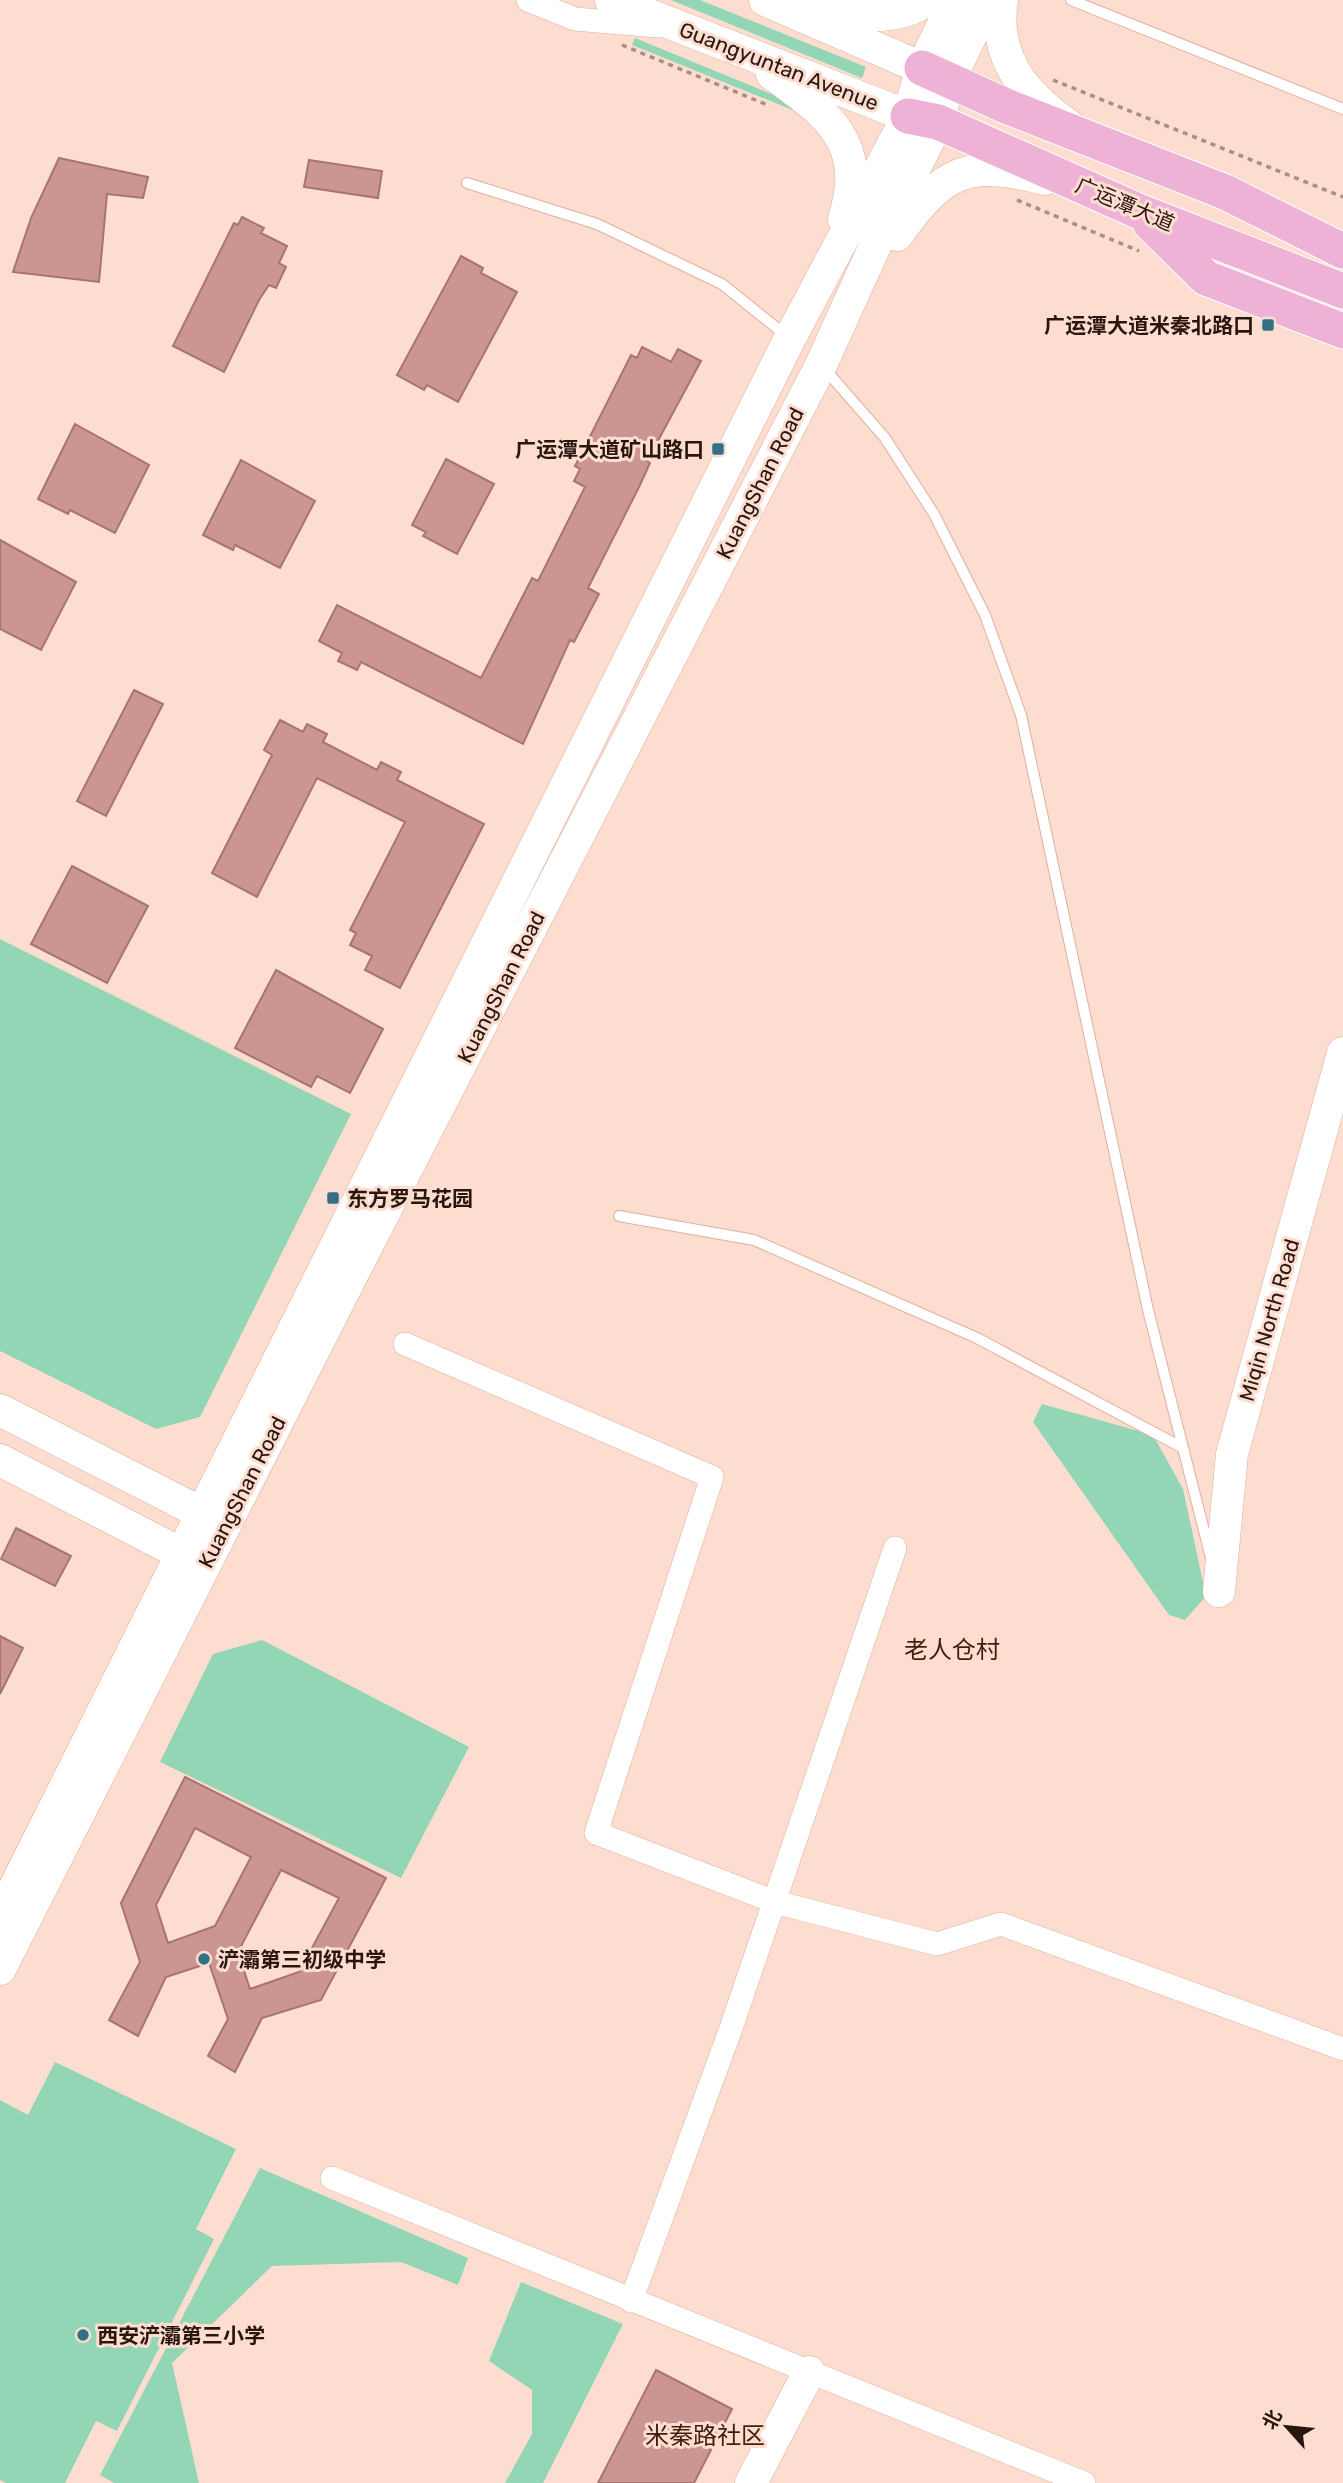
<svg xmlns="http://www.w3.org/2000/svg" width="1343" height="2483" viewBox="0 0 1343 2483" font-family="Rubik,'Noto Sans SC',sans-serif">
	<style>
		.green { fill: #92d6b6 }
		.building { fill: #cb9591; stroke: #a87470; stroke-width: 2; fill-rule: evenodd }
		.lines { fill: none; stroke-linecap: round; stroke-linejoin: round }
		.lane-casing { stroke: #e1af9a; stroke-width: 12 }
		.street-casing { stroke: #e1af9a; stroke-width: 24 }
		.secondary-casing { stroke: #e1af9a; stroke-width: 33 }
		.primary-casing { stroke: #fff; stroke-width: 37 }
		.path { stroke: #a88e83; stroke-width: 3.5; stroke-dasharray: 5 5; stroke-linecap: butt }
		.lane { stroke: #fff; stroke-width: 10 }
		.street { stroke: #fff; stroke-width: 23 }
		.secondary { stroke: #fff; stroke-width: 32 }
		.primary { stroke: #eeb2d6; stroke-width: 35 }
		.poi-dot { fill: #327086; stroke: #fcddd0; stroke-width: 2.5 }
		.labels { text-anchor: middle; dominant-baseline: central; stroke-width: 6; stroke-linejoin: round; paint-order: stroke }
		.street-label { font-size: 21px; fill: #29170f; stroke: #fcddd0 }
		.poi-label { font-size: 21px; font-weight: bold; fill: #29170f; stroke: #fcddd0; text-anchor: start }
		.quarter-label { font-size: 24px; fill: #431c0a; stroke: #fcddd0 }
	</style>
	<rect width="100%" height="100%" fill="#fcddd0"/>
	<path class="green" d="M671,0H700L866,67L862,78Z
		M635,38L803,107L800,113L632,45Z
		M0,939L351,1114L200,1417L156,1429L0,1351Z
		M1042,1404L1153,1435L1183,1489L1206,1596L1185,1620L1169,1615L1033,1422Z
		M262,1640L469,1747L401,1878L160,1762L213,1654Z
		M55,2062L236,2149L196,2229L214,2239L117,2431L96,2421L65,2483H6L0,2480V2100L28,2115Z
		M260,2168L468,2258L458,2285L401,2262L272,2266L172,2363L199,2483H114L100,2475Z
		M521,2282L623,2324L543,2483H505L532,2434V2390L489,2361Z"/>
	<path class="building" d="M59,158L148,177L143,198L107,194L99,282L13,272L31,218Z
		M309,160L382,171L378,198L304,187Z
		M242,217L264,228L261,233L287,246L279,263L286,267L276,288L269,285L259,300L224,372L173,346L234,223L238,225Z
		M461,256L483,268L481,273L517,292L458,402L427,385L424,390L397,375Z
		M642,347L671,362L678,349L701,361L647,461L650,463L639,487L588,588L599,594L574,642L570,640L523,744L361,662L357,670L338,661L342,653L319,641L337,605L481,678L532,578L538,581L585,487L574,481L580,469L575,466L631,355L637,358Z
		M75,424L149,465L115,533L70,510L68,514L38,499Z
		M446,459L494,484L457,554L423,536L426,532L412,525Z
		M241,460L315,501L280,568L235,545L233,550L203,535Z
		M0,540L76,582L41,650L0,629Z
		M134,690L163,704L106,816L77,801Z
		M280,720L303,732L307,724L327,734L323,742L377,770L381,762L401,772L397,780L484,824L400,988L365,970L372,956L350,945L356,933L350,930L405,822L317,778L257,897L212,873L272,755L264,750Z
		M72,866L148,906L107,983L31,944Z
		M276,970L383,1029L350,1093L317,1076L311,1087L235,1048Z
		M16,1528L71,1556L55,1586L1,1559Z
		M0,1636L23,1648L0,1694Z
		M185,1777L386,1878L321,2000L262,2018L235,2072L208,2056L228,2019L209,1963L166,1977L138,2036L109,2020L140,1962L121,1903ZM195,1828L251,1857L215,1926L168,1943L156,1905ZM281,1870L339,1898L299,1972L250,1989L238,1952Z
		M656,2370L732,2409L694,2483H598Z"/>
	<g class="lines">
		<defs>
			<path id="lane" d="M1071,0L1343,109
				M467,183L597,224L722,284L788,337
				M823,367L885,438L934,514L985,615L1021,715L1148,1310L1211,1558
				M619,1216L754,1240L977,1338L1183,1448"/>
			<path id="street" d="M528,0L575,19L657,26
				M405,1344L712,1477L596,1833L775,1902L937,1944L1001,1924L1343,2049
				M332,2178L1084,2483
				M631,2301L730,2031L895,1548"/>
			<path id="secondary" d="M611,0L908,116
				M765,0L922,68
				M1002,0C993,57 1023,93 1068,125
				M810,7C847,14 894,24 927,0
				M772,74C829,115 868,143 844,219
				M897,235C944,170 966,159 1045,179
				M0,1410L219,1522
				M0,1460L201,1564
				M1219,1591L1232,1454L1343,1053
				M0,1917L790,338L908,116L922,68L955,0
				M0,1969L354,1271L821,365L875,246L938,122L949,81L988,0
				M751,2483L809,2372"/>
			<path id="primary" d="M922,68L1006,106L1225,192L1343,251
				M908,116L938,122L1138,211L1343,291
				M1150,223L1206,278L1343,331"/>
		</defs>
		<use href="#lane" class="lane-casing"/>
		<use href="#street" class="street-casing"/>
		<use href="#secondary" class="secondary-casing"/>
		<use href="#primary" class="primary-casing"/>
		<path class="path" d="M622,45L770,106
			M1053,80L1343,197
			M1017,200L1139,251"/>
		<use href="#lane" class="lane"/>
		<use href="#street" class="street"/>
		<use href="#secondary" class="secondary"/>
		<use href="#primary" class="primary"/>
	</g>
	<g class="poi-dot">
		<rect x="1261" y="318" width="14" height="14" rx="3.5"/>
		<rect x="711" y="442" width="14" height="14" rx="3.5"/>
		<rect x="326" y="1191" width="14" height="14" rx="3.5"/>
		<circle cx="204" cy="1959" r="7"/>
		<circle cx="83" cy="2335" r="7"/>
	</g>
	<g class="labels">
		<g class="street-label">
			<text transform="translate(779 66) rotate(21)">Guangyuntan Avenue</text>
			<text transform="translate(1125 204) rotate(23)">广运潭大道</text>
			<text transform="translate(760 483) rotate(-63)">KuangShan Road</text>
			<text transform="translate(501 987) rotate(-63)">KuangShan Road</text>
			<text transform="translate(1269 1320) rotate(-74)">Miqin North Road</text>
			<text transform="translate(242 1492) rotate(-63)">KuangShan Road</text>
		</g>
		<g class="poi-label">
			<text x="1254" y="325" text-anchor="end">广运潭大道米秦北路口</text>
			<text x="704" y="449" text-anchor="end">广运潭大道矿山路口</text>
			<text x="347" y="1198">东方罗马花园</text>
			<text x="218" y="1959">浐灞第三初级中学</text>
			<text x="97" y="2335">西安浐灞第三小学</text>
		</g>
		<g class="quarter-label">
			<text x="952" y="1650">老人仓村</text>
			<text x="705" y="2436">米秦路社区</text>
		</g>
	</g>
	<g transform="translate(1287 2427) rotate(297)" stroke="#fcddd0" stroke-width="5" paint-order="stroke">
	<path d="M0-5L12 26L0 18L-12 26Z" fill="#29170f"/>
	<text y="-10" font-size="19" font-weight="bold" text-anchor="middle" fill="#29170f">北</text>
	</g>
</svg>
